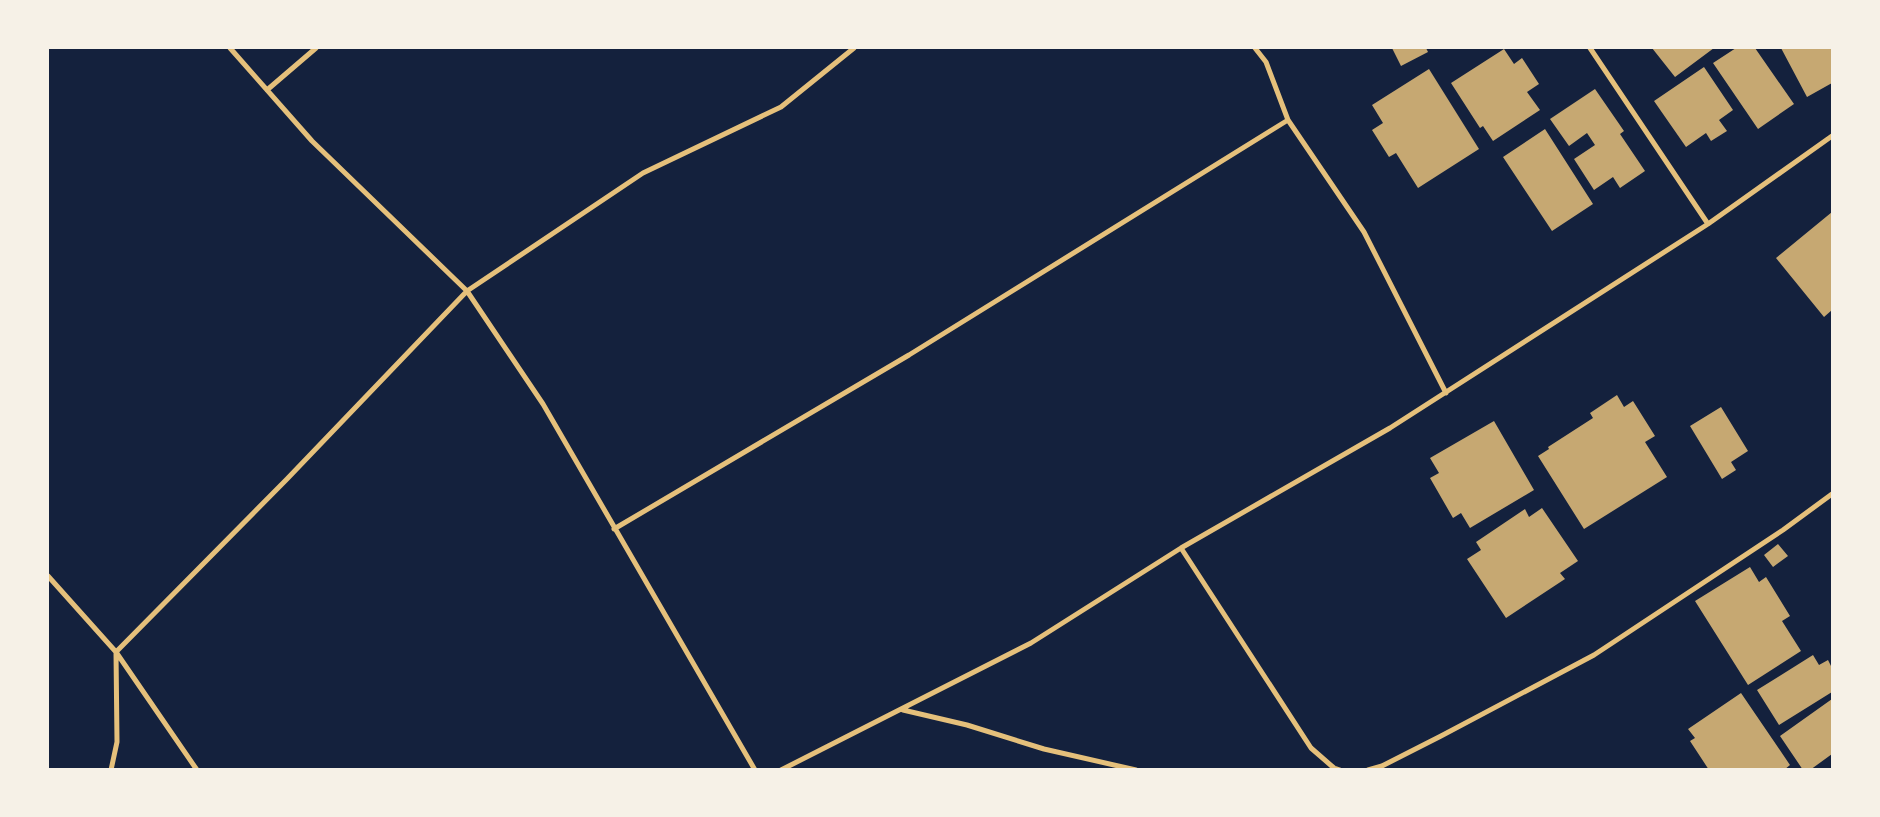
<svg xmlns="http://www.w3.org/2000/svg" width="1880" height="817" viewBox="0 0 1880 817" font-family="'Fira Sans Condensed',sans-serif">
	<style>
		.building { fill: #c6a872 }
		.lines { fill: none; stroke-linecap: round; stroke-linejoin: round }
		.minor { stroke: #e5c07b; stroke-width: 5 }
	</style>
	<rect width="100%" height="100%" fill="#14213d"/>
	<path class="building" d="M1392,48H1426L1428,52L1401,66Z
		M1652,48H1714L1675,77Z
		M1736,48H1755L1794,104L1758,129L1713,63Z
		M1781,48H1832V83L1807,97Z
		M1504,49L1514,64L1522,58L1539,84L1527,92L1540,110L1493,141L1483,126L1480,128L1451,83Z
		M1704,67L1733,110L1719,120L1727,131L1711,141L1706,133L1686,147L1654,101Z
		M1429,69L1479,149L1418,188L1396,153L1389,157L1372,130L1383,123L1372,105Z
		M1595,89L1624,131L1620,134L1645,171L1620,188L1613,177L1594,190L1574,159L1595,145L1587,133L1569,146L1550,119Z
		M1545,129L1593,204L1552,231L1503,157Z
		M1832,212V310L1824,317L1776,258Z
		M1617,395L1624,407L1633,401L1655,436L1645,442L1667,477L1584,529L1538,456L1549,449L1548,447L1593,418L1590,413Z
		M1721,407L1748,451L1731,462L1736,470L1722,479L1690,426Z
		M1494,421L1534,490L1470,528L1461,513L1453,518L1430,478L1439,473L1430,458Z
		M1542,508L1578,561L1560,573L1565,579L1506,618L1467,559L1481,550L1476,542L1525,509L1529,517Z
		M1778,544L1788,556L1773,567L1764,555Z
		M1750,567L1759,582L1766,577L1790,616L1782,621L1801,651L1748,685L1695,601Z
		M1813,655L1819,665L1828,660L1832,668V692L1779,725L1757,690Z
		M1741,693L1790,765L1784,770H1709L1690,741L1695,738L1688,729Z
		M1832,699V754L1810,770H1803L1780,736Z"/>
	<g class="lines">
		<path class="minor" d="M230,48L312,141L467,291L543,404L755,770
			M1255,48L1266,62L1288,120L1364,232L1446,393
			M1590,48L1708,224
			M267,90L316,48
			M614,529L909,355L1288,120
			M1181,548L1311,748L1334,768L1340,770
			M48,576L116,652L197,770
			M903,710L967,725L1044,749L1136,770
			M111,770L117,742L116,652L287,479L467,291L643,173L781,107L854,48
			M781,770L1031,643L1181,548L1390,428L1708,224L1832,136
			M1368,770L1382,766L1441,736L1594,655L1783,530L1832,494"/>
	</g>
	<rect width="1880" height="817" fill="none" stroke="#f6f1e7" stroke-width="98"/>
</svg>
